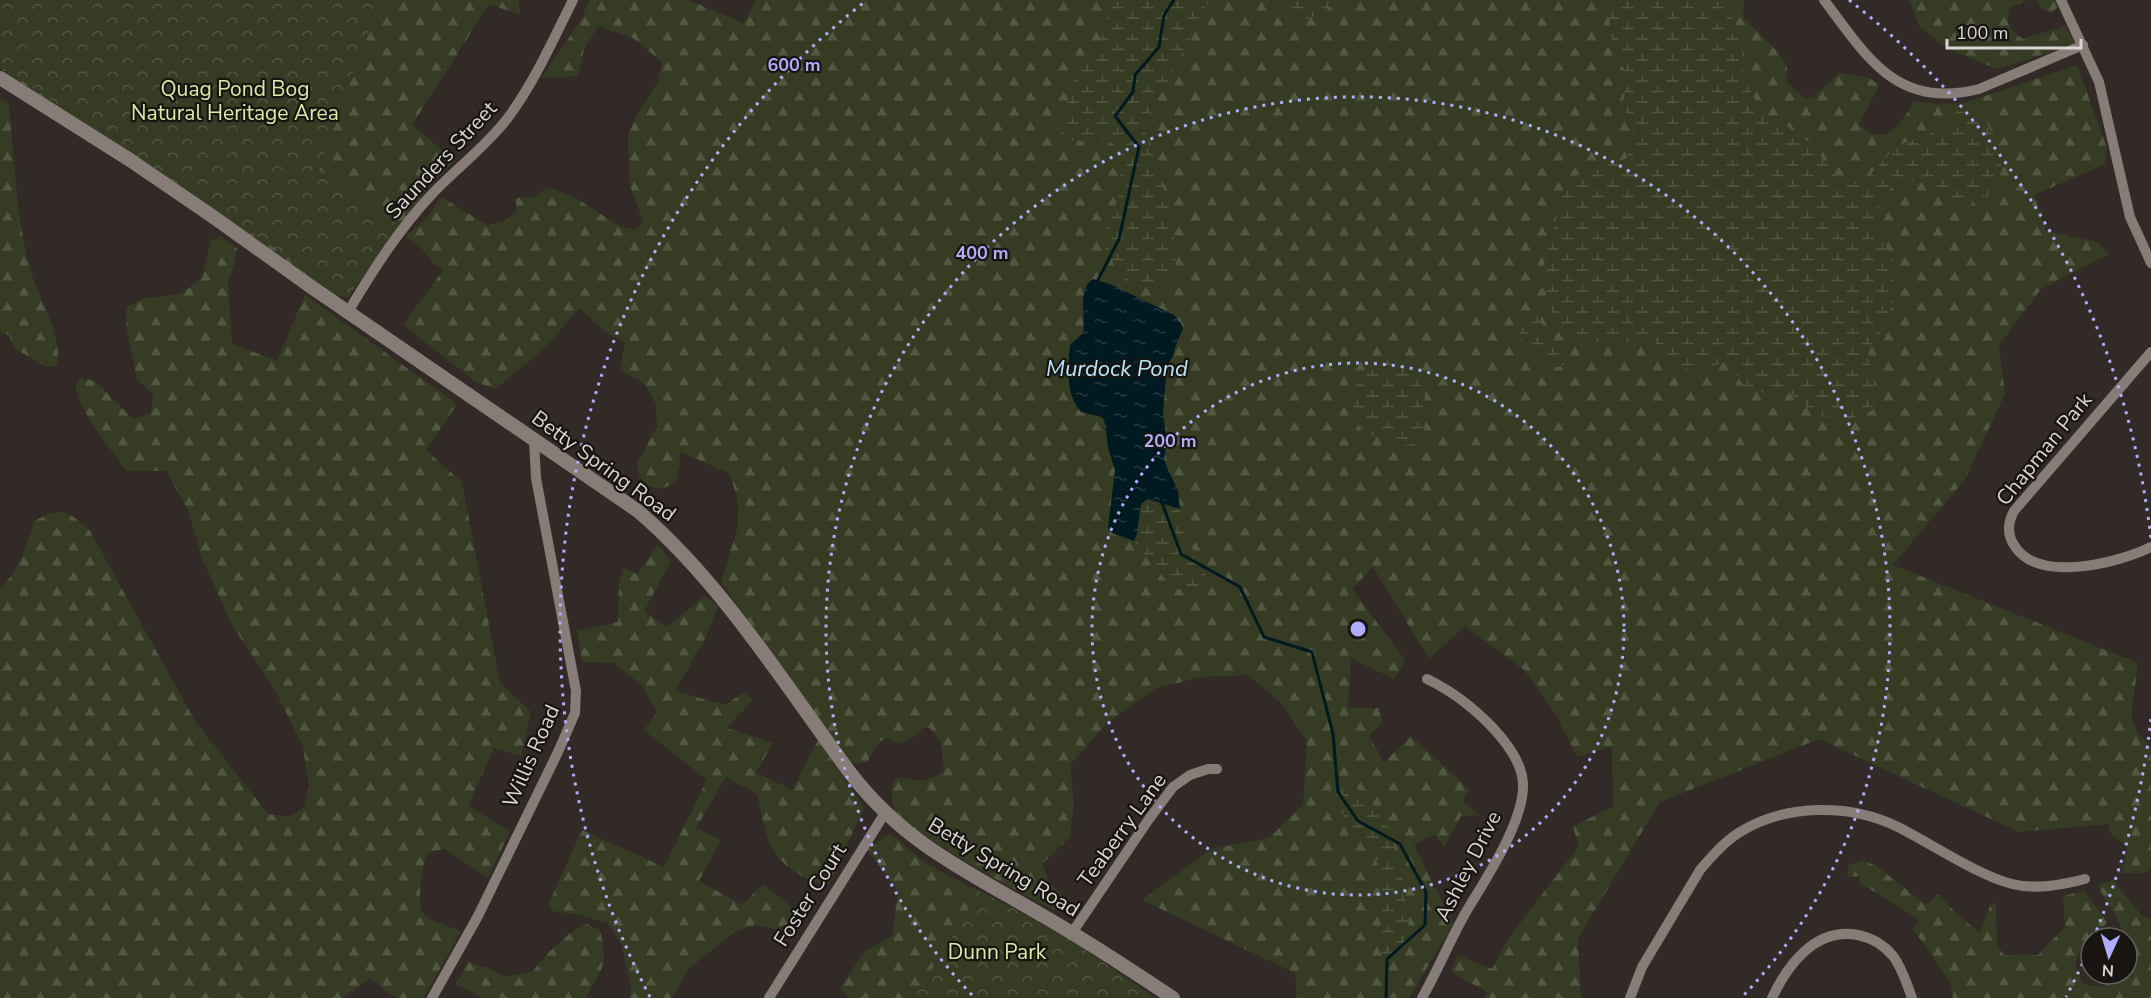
<svg xmlns="http://www.w3.org/2000/svg" width="2151" height="998" viewBox="0 0 2151 998" font-family="'Nunito Sans',sans-serif">
	<style>
		.forest { fill: url(#forest-firs) }
		.wetland { fill: url(#wetland-marsh) }
		.park { fill: url(#park-crowns) }
		.water { fill: url(#water-ripples) }
		.lines { fill: none; stroke-linecap: round; stroke-linejoin: round }
		.stream { stroke: #011921; stroke-width: 3 }
		.street { stroke: #867c78; stroke-width: 10 }
		.secondary { stroke: #867c78; stroke-width: 14 }
		.ring { fill: none; stroke: #b0aefa; stroke-width: 3; stroke-dasharray: 3 6 }
		.labels { text-anchor: middle; dominant-baseline: central; stroke-width: 4.5; stroke-linejoin: round; paint-order: stroke }
		.park-label { font-size: 21px; fill: #d7eba8; stroke: #171412 }
		.street-label { font-size: 21px; fill: #dad5d2; stroke: #171412 }
		.water-label { font-size: 22px; font-style: italic; fill: #b8e6f8; stroke: #171412 }
		.centre { fill: #b0aefa; stroke: #171412; stroke-width: 3 }
		.ring-label { font-size: 18px; text-anchor: middle; font-weight: bold; fill: #b0aefa; stroke: #171412; stroke-width: 4.5; stroke-linejoin: round; paint-order: stroke }
	</style>
	<defs>
		<pattern id="forest-firs" width="22" height="20" patternUnits="userSpaceOnUse" patternTransform="scale(1.5)"><rect width="22" height="20" fill="#353c23"/><path d="M5 1l3.5 6h-7zM16 11l3.5 6h-7z" fill="#525742"/></pattern>
		<pattern id="wetland-marsh" width="20" height="14" patternUnits="userSpaceOnUse" patternTransform="scale(1.5)"><rect width="20" height="14" fill="#353c23"/><path d="M1 5h8M5 5V1M11 12h8M15 12V8" fill="none" stroke="#525742"/></pattern>
		<pattern id="park-crowns" width="20" height="18" patternUnits="userSpaceOnUse" patternTransform="scale(1.5)"><rect width="20" height="18" fill="#353c23"/><path d="M2 6a3 3 0 1 1 6 0M12 15a3 3 0 1 1 6 0" fill="none" stroke="#525742"/></pattern>
		<pattern id="water-ripples" width="26" height="14" patternUnits="userSpaceOnUse" patternTransform="scale(1.5)"><rect width="26" height="14" fill="#011921"/><path d="M2 4q2-2 4 0t4 0M15 11q2-2 4 0t4 0" fill="none" stroke="#253a40"/></pattern>
	</defs>
	<rect width="100%" height="100%" fill="#322a27"/>
	<path class="forest" d="M0,0H518L521,15L489,4L412,125L455,161L426,190L348,297H342L332,293L0,69Z
		M589,0H688L725,15L743,24L756,0H1744L1743,17L1780,54L1787,66V82L1805,98L1812,97L1840,73L1870,78L1879,86L1859,124C1886,151 1901,123 1914,101L1938,104L1964,103L2077,65L2107,148L2105,164L2034,195L2046,231L2097,242L2109,254L2041,289L1999,345L2005,394L1965,479L1893,565L2138,663L2131,718L2139,735L2151,746V868L2146,873H2122L2127,847L2110,833L2108,824L2019,832L1819,739L1660,802L1578,938L1581,998H1485L1487,992L1451,972L1457,955L1492,969L1508,939L1579,846L1573,827L1613,806L1612,746L1577,757L1556,715L1524,670L1465,626L1429,659L1373,567L1352,589L1405,660L1394,679L1351,658L1348,708H1378L1383,722L1369,736L1384,762L1411,736L1470,790L1462,800L1478,815L1461,816L1444,847L1434,834L1414,845L1453,924L1409,998H1297L1295,973L1142,900L1211,849L1269,838L1303,805L1307,741L1281,703L1248,675L1201,677L1157,688L1108,722L1070,765L1074,803L1070,837L1042,864L1049,882L1061,895L1054,911L974,867L895,817C894,806 888,787 896,778C919,779 922,786 944,771L941,743L930,728H923L916,736L899,744L887,738L879,742L867,762L856,763L847,761L721,582L738,527V501L730,474L679,451L680,465L675,482L662,489L650,487L639,476L637,463L657,427L656,404L644,383L620,370L625,342L608,334L579,308L544,349L495,389L476,382L403,325L444,269L434,264L422,249L406,236L427,218L441,197L487,225L505,221L517,211L515,198L534,197L548,187L576,198L619,226L635,230L643,221L629,183L628,135L637,115L658,82L662,62L633,38L598,26L584,49L578,76L541,78L581,20Z
		M1909,0H2028L2011,7C2005,23 2008,30 2023,39L2065,26L2076,44L1997,69L1946,48L1919,26Z
		M2036,0H2056L2058,7L2052,12C2043,12 2041,7 2036,0Z
		M0,99L9,104C14,158 16,212 29,265C38,300 61,329 58,366H46L15,349L9,335L0,333Z
		M220,236L237,248L234,266L228,282L232,344L277,361L305,295L457,404L426,450L462,482L500,683L531,712L521,756L494,748L468,806L510,831L488,878L445,849L428,852C420,872 419,890 421,912L431,920L461,931L424,998H396L370,979L342,998H0V589C19,571 26,546 34,521C64,506 66,510 90,531L195,721L268,814L289,817L305,807L309,786L303,747L276,692L232,625L202,558L188,510L166,471H127C115,456 75,404 76,387C76,384 78,381 79,378L95,381L133,419L151,413L153,394L137,379L126,326V307L146,298L181,294L202,278L211,241Z
		M658,545L671,561L644,611L667,627L705,596L718,607L704,641L675,691L725,705L744,692L753,699L727,728L773,743L756,772L792,790L818,740L864,808L828,886C806,880 779,866 770,844C763,828 761,810 757,794L726,777L696,828L721,840L699,881L742,905L763,884L798,912L792,933L755,925L736,931L688,969L672,998H630L631,986L621,944L608,923L580,915L553,911L548,905L582,830L664,867L707,780L644,730L657,712L641,684L613,663L582,662L577,631L618,622L619,583L623,568L637,574Z
		M890,833L927,864L1068,938L1155,998H848L840,988L864,952L892,936L898,891L867,850Z
		M1863,860L1878,867L1926,905L1938,894L1959,916L1980,933L1991,903H1996L1997,945L2004,955H2038L2065,927L2063,896L2084,891L2107,922C2093,942 2060,955 2085,985L2103,987L2122,974H2127V971L2138,963L2115,915L2097,885L2113,880L2142,916L2151,919V998H1953L1950,982L1913,929L1920,920L1860,883V876L1847,877L1849,865Z
		M587,924L600,931C609,964 602,969 586,998H483L456,984L468,962L489,968L506,977L533,971L547,954L570,933Z"/>
	<path class="wetland" d="M1113,0H1224L1209,1L1166,84L1155,99L1145,130L1159,177L1172,210L1176,267L1172,283L1145,286L1120,276L1101,240L1119,196L1122,151L1106,139L1083,141L1065,140L1057,128L1076,77L1101,41L1109,7Z
		M1249,0H1336L1326,11L1301,22L1277,3Z
		M1607,0H1729L1733,20L1742,48L1744,74L1761,114L1784,124L1814,146L1835,175L1850,186L1866,179L1897,145L1926,136L1946,125L1957,111L1972,107L1983,117L1995,137L2002,170L1993,193L1968,207L1950,201L1926,183L1899,180L1879,201L1876,231L1894,259V302L1880,333L1868,350L1874,383L1873,410L1848,420L1816,415L1784,388L1767,394L1743,385L1728,361L1692,372L1667,359L1655,342C1627,341 1599,343 1571,340L1558,326L1547,299L1544,264L1555,224L1565,180L1627,158L1633,136L1623,104L1627,76L1613,46Z
		M1537,316L1564,359V366L1556,367L1525,352L1518,326L1528,323Z
		M1370,359H1382L1405,364L1425,390L1424,443L1395,446L1361,430L1352,411L1358,381Z
		M1148,499L1180,509L1186,541L1199,557L1206,574L1201,585L1183,591L1170,585L1134,541L1137,534L1141,504Z
		M1337,780H1346L1356,787L1377,809L1390,831L1403,881L1409,920L1404,950L1394,956L1382,954L1380,942L1382,893L1376,856L1331,800V787Z"/>
	<path class="park" d="M0,0H381L318,169L400,226L348,297L0,66Z
		M980,891L1068,938L1155,998H914Z"/>
	<path class="water" d="M1093,279L1110,284L1174,315L1181,323L1183,329L1176,345L1173,356L1167,366L1163,413L1167,442L1164,459L1168,470L1178,491L1180,509L1148,499L1141,504L1137,534L1134,541L1112,533L1108,528L1115,470L1108,447L1105,424L1103,418L1098,416L1081,412C1065,394 1068,367 1070,345L1083,333C1086,317 1077,289 1093,279Z"/>
	<g class="lines">
		<path class="stream" d="M1099,284L1098,280L1119,239L1139,147L1115,116L1133,92L1135,75L1159,47L1164,15L1174,0
			M1161,500L1181,554L1240,587L1264,637L1312,652L1333,734L1338,792L1358,821L1400,844L1426,892L1425,925L1387,959L1386,998"/>
		<path class="street" d="M1824,0C1867,57 1897,110 1979,89L2083,45
			M2061,0L2099,82L2130,217L2151,263
			M348,312C373,270 399,229 433,193C457,168 485,147 507,119C534,83 553,40 573,0
			M2151,352L2014,511C2008,522 2007,534 2014,545C2037,584 2119,563 2151,547
			M1072,933L1149,819L1173,787L1190,775L1208,769H1217
			M432,998L478,916L558,752L575,713L576,691L536,478L534,440
			M769,998L885,813
			M1422,998C1438,970 1450,940 1466,912C1485,880 1525,821 1523,783C1522,763 1506,742 1493,728C1473,707 1452,691 1427,679
			M1630,998L1642,967L1700,870C1712,856 1724,842 1740,832C1785,804 1850,803 1898,827C1932,844 1977,875 2012,884C2036,890 2062,885 2085,879
			M1772,998C1788,964 1816,927 1858,935C1872,938 1884,945 1893,956C1902,968 1907,984 1912,998"/>
		<path class="secondary" d="M0,78L130,160L212,216L310,286L638,511C723,584 784,684 851,774C906,845 970,873 1045,917C1089,942 1131,970 1173,998"/>
	</g>
	<g class="ring">
		<circle cx="1358" cy="629" r="266"/>
		<path d="M972 995A532 532 0 1 1 1744 995"/>
		<path d="M2151 719A798 798 0 0 1 2095 934M2090 947A798 798 0 0 1 2066 997M650 997A798 798 0 0 1 867 0M1849 0A798 798 0 0 1 2151 539"/>
	</g>
	<g class="labels">
		<g class="park-label">
			<text x="235" y="89">Quag Pond Bog<tspan x="235" dy="24">Natural Heritage Area</tspan></text>
			<text x="997" y="952">Dunn Park</text>
		</g>
		<g class="street-label">
			<text transform="translate(441 160) rotate(-47)">Saunders Street</text>
			<text transform="translate(2044 449) rotate(-51)">Chapman Park</text>
			<text transform="translate(604 466) rotate(36)">Betty Spring Road</text>
			<text transform="translate(531 756) rotate(-66)">Willis Road</text>
			<text transform="translate(1122 830) rotate(-54)">Teaberry Lane</text>
			<text transform="translate(1468 866) rotate(-63)">Ashley Drive</text>
			<text transform="translate(1004 867) rotate(31)">Betty Spring Road</text>
			<text transform="translate(810 895) rotate(-58)">Foster Court</text>
		</g>
		<g class="water-label">
			<text x="1117" y="369">Murdock Pond</text>
		</g>
	</g>
	<circle cx="1358" cy="629" r="9" class="centre"/>
	<g class="ring-label">
		<text x="794" y="71">600 m</text>
		<text x="982" y="259">400 m</text>
		<text x="1170" y="447">200 m</text>
	</g>
	<g transform="translate(2109 956) rotate(184)"><circle r="28" fill="#171412" stroke="#65615f" stroke-width="1.5"/>
	<path d="M0-4.5L10 22L0 15L-10 22Z" fill="#b0aefa"/>
	<text y="-9" font-size="16" font-weight="bold" text-anchor="middle" fill="#dad5d2">N</text>
	</g>
	<path d="M1947 39v9h134v-9" fill="none" stroke="#dad5d2" stroke-width="3"/>
	<text x="1956" y="39" font-size="18" fill="#dad5d2" stroke="#171412" stroke-width="4.5" paint-order="stroke">100 m</text>
</svg>
